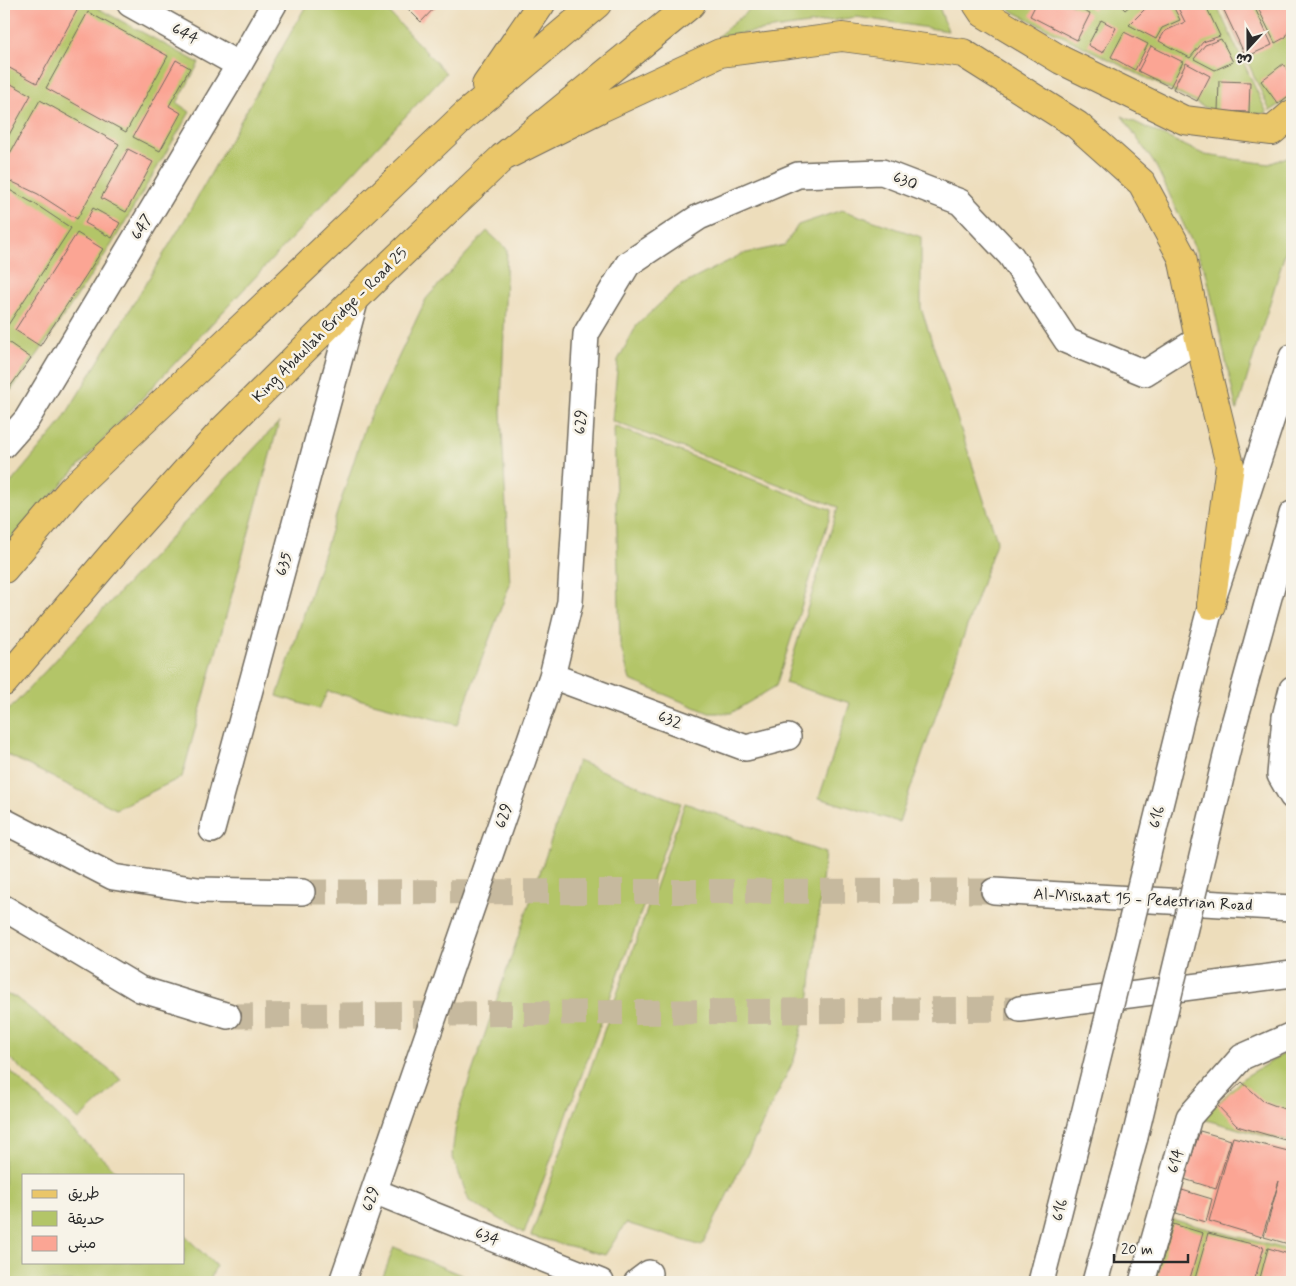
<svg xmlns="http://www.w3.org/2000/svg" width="1296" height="1286" viewBox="0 0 1296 1286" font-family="Mynerve,'Playpen Sans Arabic',sans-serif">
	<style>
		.green { fill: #b3c568; stroke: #6f784a }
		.building { fill: #fba594 }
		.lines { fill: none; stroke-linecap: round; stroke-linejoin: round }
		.street-tunnel { stroke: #c6b99e; stroke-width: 25; stroke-dasharray: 25 12; stroke-linecap: butt }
		.street-casing { stroke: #6f695d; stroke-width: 28 }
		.primary-casing { stroke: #6f695d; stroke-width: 30 }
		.street { stroke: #fff; stroke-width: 25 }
		.primary { stroke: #eac669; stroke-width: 28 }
		.street-bridge-casing { stroke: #6f695d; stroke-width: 28; stroke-linecap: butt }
		.street-bridge { stroke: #fff; stroke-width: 25 }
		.labels { text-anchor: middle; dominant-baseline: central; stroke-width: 5; stroke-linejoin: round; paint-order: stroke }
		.street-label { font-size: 16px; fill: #2b2b2b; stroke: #f7f3e8 }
	</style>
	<rect width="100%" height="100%" fill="#f7f3e8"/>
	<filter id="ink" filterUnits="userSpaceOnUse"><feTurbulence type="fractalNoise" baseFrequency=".02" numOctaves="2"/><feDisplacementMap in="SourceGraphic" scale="10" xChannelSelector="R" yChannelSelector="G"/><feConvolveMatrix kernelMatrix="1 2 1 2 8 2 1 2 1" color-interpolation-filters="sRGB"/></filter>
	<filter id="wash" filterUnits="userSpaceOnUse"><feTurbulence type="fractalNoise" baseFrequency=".0096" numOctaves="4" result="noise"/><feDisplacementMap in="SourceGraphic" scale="20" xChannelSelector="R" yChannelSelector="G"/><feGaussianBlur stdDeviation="1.12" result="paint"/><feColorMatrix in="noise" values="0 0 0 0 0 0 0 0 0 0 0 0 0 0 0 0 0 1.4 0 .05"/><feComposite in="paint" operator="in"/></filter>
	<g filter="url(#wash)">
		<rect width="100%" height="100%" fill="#edddbb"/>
		<path class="green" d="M4,4H90L199,63L177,103L190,112L112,244L38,354L4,400Z
			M307,4H381L446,73L4,546V491L60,424L185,219Z
			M756,4H938L948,31L857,17L717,37Z
			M1004,4H1216L1267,113L1230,117L1204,107L1014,12Z
			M1221,4H1292V97L1270,111Z
			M1122,116L1205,155L1269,164L1292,155V230L1237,411L1206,272L1156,166Z
			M842,210L921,237V308L997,540L899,822L819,798L850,703L785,683L838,507L612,421L618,360L637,325L678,287L742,254L785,245L798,225Z
			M487,231L507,249L501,411L510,584L457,725L328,691L319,709L277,696L364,430L426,299Z
			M279,422L182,777L116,809L4,753V715Z
			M614,426L832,510L776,686L731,713H709L630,680L620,644Z
			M578,761L681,803L524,1233L469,1201L452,1155L457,1116Z
			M685,803L825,853L810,995L794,1060L702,1246L626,1223L605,1255L531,1236Z
			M4,994L15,997L122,1080L79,1120L4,1053Z
			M1292,1049V1143L1202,1119L1243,1078Z
			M4,1065L120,1175H24V1262H184V1235L216,1266L209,1282H4Z
			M1171,1219L1292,1251V1282H1152Z
			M394,1247L478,1282H381Z"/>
		<g id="blocks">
			<path class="building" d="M4,4H73L79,7L37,83L4,65Z
				M403,4H438L421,22Z
				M1036,4H1069L1090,14L1077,40L1030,16Z
				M1082,4H1097L1094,10Z
				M1119,4H1132L1125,10Z
				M1150,4H1172L1180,20L1162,28L1156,39L1129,25Z
				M1176,4H1205L1220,36L1203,42L1190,58L1159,41L1165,31L1185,22Z
				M1221,4H1253L1272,45L1246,57Z
				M1256,4H1292V22L1286,37L1275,43Z
				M88,12L168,56L126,132L46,88Z
				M1101,20L1116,28L1103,53L1088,45Z
				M1124,32L1148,44L1135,70L1111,57Z
				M1221,39L1233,62L1215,70L1194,59L1205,45Z
				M1151,46L1183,62L1170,87L1138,71Z
				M176,60L190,68L169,106L181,113L160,151L133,137Z
				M1186,63L1210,76L1197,101L1173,89Z
				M1283,64L1292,76V93L1278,104L1261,81Z
				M4,80L31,95L4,144Z
				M1219,81L1250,82L1249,112L1218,111Z
				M40,100L119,144L77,219L38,194L4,178V164Z
				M128,149L153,162L126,212L101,198Z
				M4,187L35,204L71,228L8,325L4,322Z
				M93,208L120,223L112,238L85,223Z
				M77,233L103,249L40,346L15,330Z
				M8,342L31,358L4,395V347Z
				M1242,1082L1263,1101L1292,1112V1142L1237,1126L1217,1105Z
				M1200,1131L1231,1140L1216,1189L1184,1179Z
				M1233,1137L1292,1152V1245L1264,1237L1279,1181L1262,1237L1209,1221Z
				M1182,1190L1212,1199L1206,1222L1176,1213Z
				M1173,1224L1203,1233L1189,1282H1156Z
				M1208,1233L1264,1247L1254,1282H1194Z
				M1268,1248L1292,1255V1282H1259Z"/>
		</g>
	</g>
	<g filter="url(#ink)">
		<use href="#blocks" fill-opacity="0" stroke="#6f695d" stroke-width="1"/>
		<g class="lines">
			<path class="street-tunnel" d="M302,892L994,891
				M228,1016L1020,1009"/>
			<defs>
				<path id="street" d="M130,4L239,65
					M4,445L27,419L239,65L274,4
					M552,676L746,748L788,737
					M1292,689L1285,717L1280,775L1292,796
					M1183,712L1211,605L1292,357
					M1233,727L1292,514
					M4,821L113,877L198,890L302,892
					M212,830L356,298
					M994,891L1292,908
					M4,908L140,989L228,1016
					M1020,1009L1292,974
					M374,1191L601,1282
					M342,1282L552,676L570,602L586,334L628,264L699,217L798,175L882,172L960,202L1011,256L1067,341L1145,373L1199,339
					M637,1282L649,1273
					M1041,1282L1083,1118
					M1095,1282L1135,1137
					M1142,1282L1189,1117L1242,1057L1292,1035"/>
				<path id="primary" d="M977,4L983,13L1061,60L1184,120L1272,131L1292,114
					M486,85L541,4
					M503,157L601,108L720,53L842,37L963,53L1077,125L1142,183L1182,257L1199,339L1230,465L1211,605
					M4,569L72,489L466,114L597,4
					M4,682L129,535L222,431L374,280L503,157L691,4"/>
			</defs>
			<use href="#street" class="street-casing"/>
			<use href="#primary" class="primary-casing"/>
			<use href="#street" class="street"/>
			<use href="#primary" class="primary"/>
			<defs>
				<path id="street-bridge" d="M1083,1118L1183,712
					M1135,1137L1233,727"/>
			</defs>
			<use href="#street-bridge" class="street-bridge-casing"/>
			<use href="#street-bridge" class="street-bridge"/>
		</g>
	</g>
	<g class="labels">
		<g class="street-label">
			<text transform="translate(185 34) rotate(29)">644</text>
			<text transform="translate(905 181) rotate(21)">630</text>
			<text transform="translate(142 227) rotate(-59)">647</text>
			<text transform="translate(330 325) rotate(-45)">King Abdullah Bridge - Road 25</text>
			<text transform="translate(581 422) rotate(-87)">629</text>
			<text transform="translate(284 564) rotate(-75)">635</text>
			<text transform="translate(670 720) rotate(20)">632</text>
			<text transform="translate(504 816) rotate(-71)">629</text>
			<text transform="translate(1157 817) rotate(-76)">616</text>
			<text transform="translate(1143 900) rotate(3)">Al-Mishaat 15 - Pedestrian Road</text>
			<text transform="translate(1176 1161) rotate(-74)">614</text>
			<text transform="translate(371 1199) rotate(-71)">629</text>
			<text transform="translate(1060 1210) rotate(-76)">616</text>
			<text transform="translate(487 1237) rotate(22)">634</text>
		</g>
	</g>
	<rect width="1296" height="1286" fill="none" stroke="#f7f3e8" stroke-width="20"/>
	<rect x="22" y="1174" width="162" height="90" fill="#f7f3e8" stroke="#a5a39c"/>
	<rect x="32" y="1190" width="25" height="8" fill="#eac669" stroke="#a5a39c"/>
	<text x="68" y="1198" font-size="15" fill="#2b2b2b">طريق</text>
	<rect x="32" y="1211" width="25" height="15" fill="#b3c568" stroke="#a5a39c"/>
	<text x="68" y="1224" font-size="15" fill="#2b2b2b">حديقة</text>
	<rect x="32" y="1236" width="25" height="15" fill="#fba594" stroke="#a5a39c"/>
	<text x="68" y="1248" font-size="15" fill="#2b2b2b">مبنى</text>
	<g transform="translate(1248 48) rotate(201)" stroke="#f7f3e8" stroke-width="4" paint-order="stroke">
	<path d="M0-4L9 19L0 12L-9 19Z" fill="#2b2b2b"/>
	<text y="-8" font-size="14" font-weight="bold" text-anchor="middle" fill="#2b2b2b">ش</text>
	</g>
	<path d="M1114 1254v8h74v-8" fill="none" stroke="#2b2b2b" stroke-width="2.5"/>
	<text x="1121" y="1254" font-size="15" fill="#2b2b2b" stroke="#f7f3e8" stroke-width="4" paint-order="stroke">20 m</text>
</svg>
